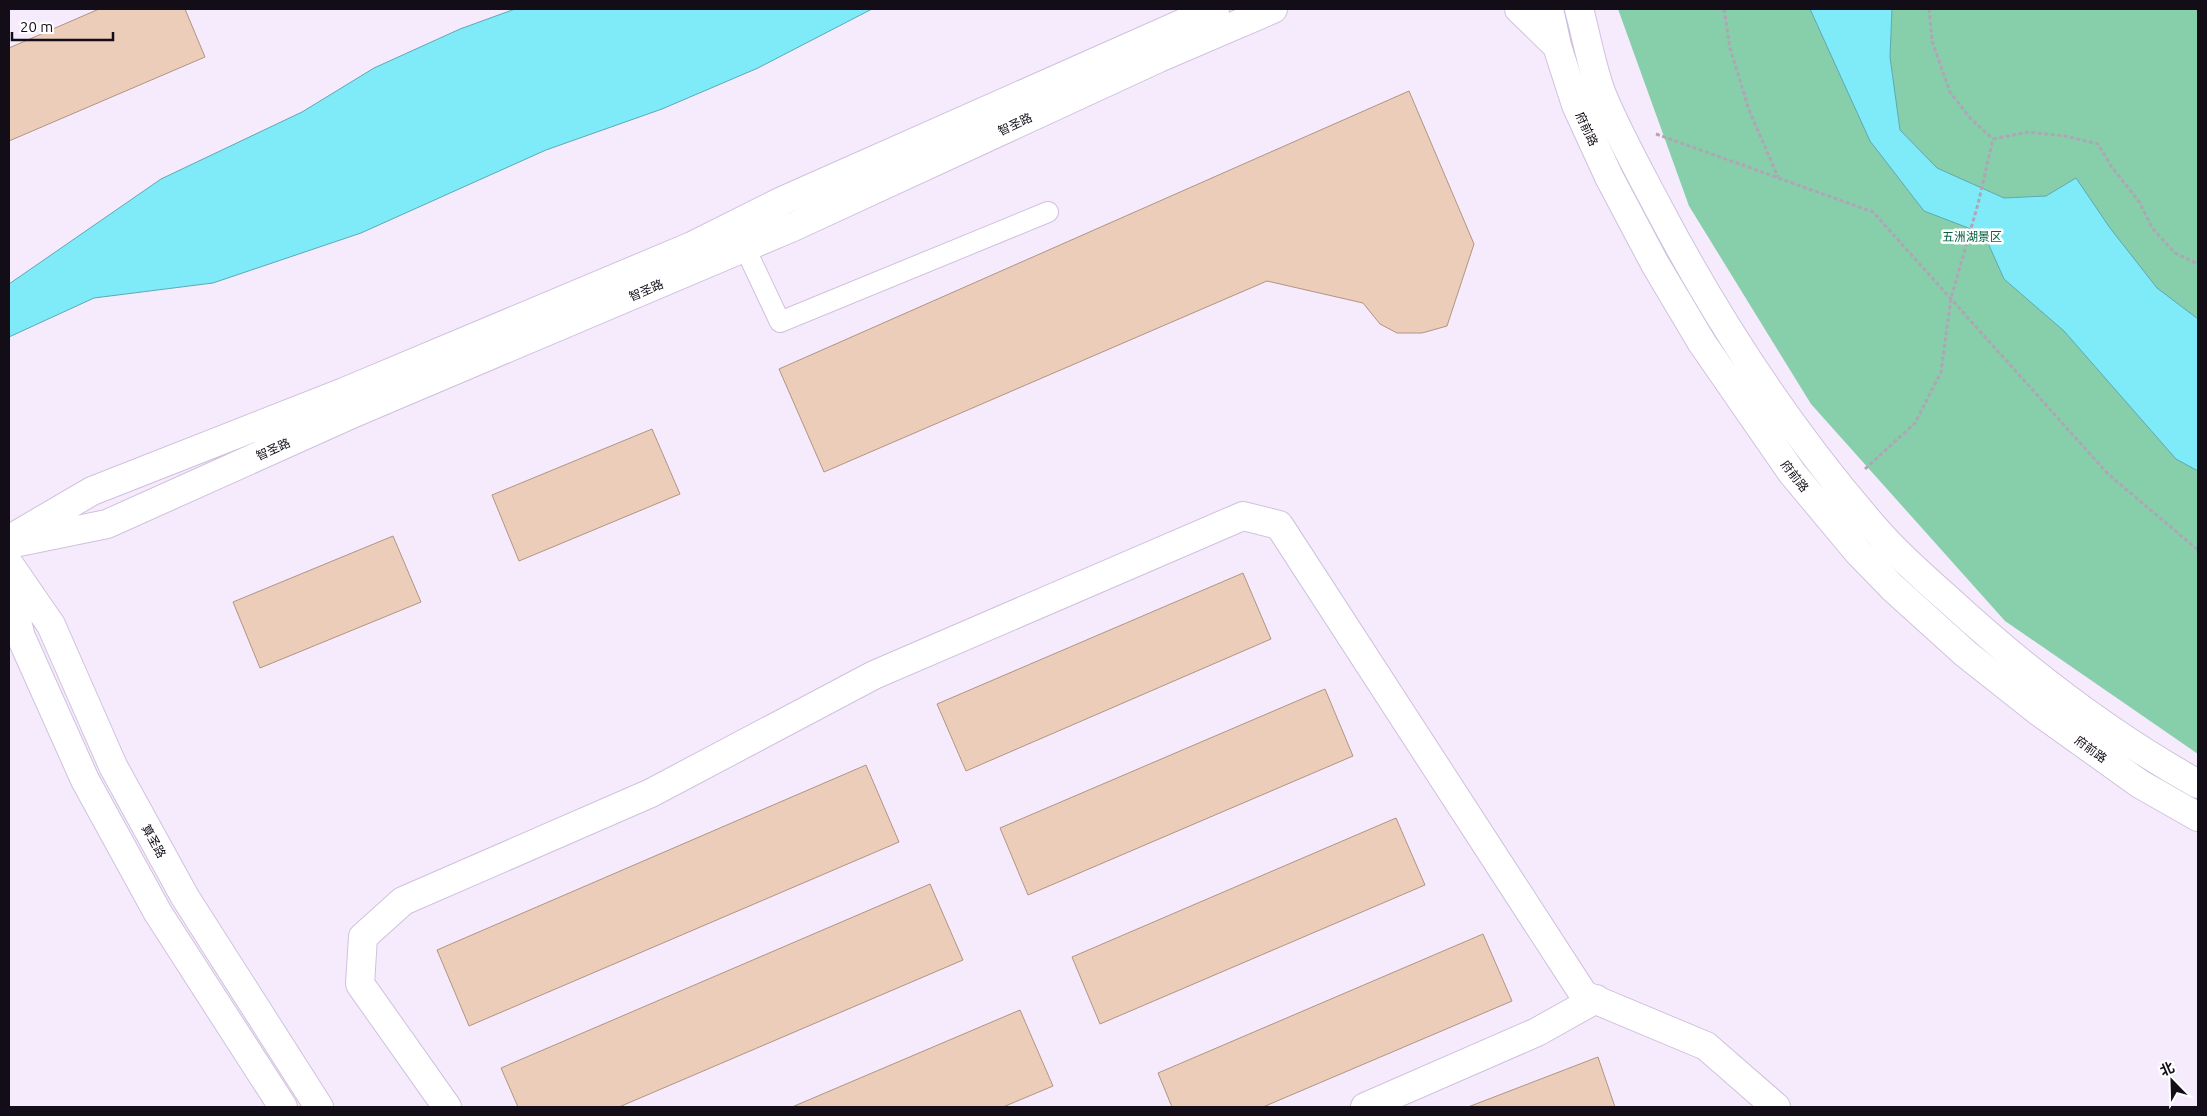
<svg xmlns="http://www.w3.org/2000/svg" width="2207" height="1116" viewBox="0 0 2207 1116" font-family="Ubuntu,'Noto Sans SC',sans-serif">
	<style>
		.green { fill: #87ceab }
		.water { fill: #7feaf8; stroke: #5fa8b4 }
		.building { fill: #eccdba; stroke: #b19482 }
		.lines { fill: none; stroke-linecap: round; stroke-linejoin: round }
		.service-casing { stroke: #d0c1dd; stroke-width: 22 }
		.minor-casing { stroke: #d0c1dd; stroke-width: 30 }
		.tertiary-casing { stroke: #d0c1dd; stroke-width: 30 }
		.secondary-casing { stroke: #d0c1dd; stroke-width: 30 }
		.path { stroke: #aea6b5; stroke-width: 3; stroke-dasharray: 4 2.5; stroke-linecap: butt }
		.service { stroke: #fff; stroke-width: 20 }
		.minor { stroke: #fff; stroke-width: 28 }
		.tertiary { stroke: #fff; stroke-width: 28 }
		.secondary { stroke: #fff; stroke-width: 28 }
		.labels { text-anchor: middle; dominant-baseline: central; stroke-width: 5; stroke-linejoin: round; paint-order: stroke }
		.street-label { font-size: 12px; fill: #130d17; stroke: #fff }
		.park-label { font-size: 12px; fill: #076242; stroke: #fff }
	</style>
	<rect width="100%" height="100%" fill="#f5ebfd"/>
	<path class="green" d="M1618,9H2198V754L2005,621L1811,404L1689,206Z"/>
	<path class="water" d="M515,9H872L758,68L662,109L546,150L361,233L213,283L94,298L9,337V284L161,179L302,112L374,68L460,29Z
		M1810,9H1892L1890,57L1900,130L1937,168L2004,198L2046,196L2076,178L2110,228L2157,288L2198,319V471L2176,459L2064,331L2004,279L1984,234L1924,211L1870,141Z"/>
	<path class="building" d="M99,9H185L205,57L9,141V48Z
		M1409,91L1474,244L1447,326L1422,333H1397L1380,324L1363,303L1267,281L824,472L779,369Z
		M652,429L680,494L519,561L492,495Z
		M393,536L421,602L260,668L233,602Z
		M1243,573L1271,639L966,771L937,704Z
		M1325,689L1353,756L1028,895L1000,828Z
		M866,765L899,842L469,1026L437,950Z
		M1396,818L1425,885L1100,1024L1072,957Z
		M930,884L963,960L619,1107H518L501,1068Z
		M1483,934L1512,1001L1263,1107H1172L1158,1073Z
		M1020,1010L1053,1086L1003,1107H792Z
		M1598,1057L1615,1107H1468Z"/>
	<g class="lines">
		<defs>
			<path id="service" d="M745,248L780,322L1048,212"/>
			<path id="minor" d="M447,1107L360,984L363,937L403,901L651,793L874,675L1243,516L1279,525L1584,995L1706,1046L1776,1107
				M1365,1107L1537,1032L1596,999"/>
			<path id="tertiary" d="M1519,9L1557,46
				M1549,9L1557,46L1576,105L1609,177L1655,264L1702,343L1792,473L1858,552L1893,588L1966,654L2038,711L2140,784L2198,817
				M1579,9C1587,38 1592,70 1603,97C1619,135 1639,171 1658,207C1719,323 1792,434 1878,532C1899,556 1924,578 1948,599C2024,669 2108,734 2198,784
				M15,536L92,491L344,392L692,246L782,201L1215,9
				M9,544L107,524L354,413L793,227L1159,58L1273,9"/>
			<path id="secondary" d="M9,564L51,625L113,766L185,897L319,1107
				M9,591L21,637L85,780L158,913L283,1107"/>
		</defs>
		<use href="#service" class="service-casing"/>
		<use href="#minor" class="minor-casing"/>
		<use href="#tertiary" class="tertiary-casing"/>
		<use href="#secondary" class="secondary-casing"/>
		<path class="path" d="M1724,9L1730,48L1749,110L1778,177
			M1929,9L1932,41L1950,92L1971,119L1993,139
			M1656,134L1873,212L2108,474L2198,550
			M1993,139L2029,132L2065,136L2098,144L2111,166L2140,203L2152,228L2175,253L2198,264
			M1865,469L1915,423L1941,372L1951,298L1978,204L1993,139"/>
		<use href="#service" class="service"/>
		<use href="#minor" class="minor"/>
		<use href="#tertiary" class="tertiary"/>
		<use href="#secondary" class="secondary"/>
	</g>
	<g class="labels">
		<g class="street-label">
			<text transform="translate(1015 124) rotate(-25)">智圣路</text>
			<text transform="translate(1587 129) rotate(65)">府前路</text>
			<text transform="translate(646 290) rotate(-23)">智圣路</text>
			<text transform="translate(273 449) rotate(-24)">智圣路</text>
			<text transform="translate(1795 476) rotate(52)">府前路</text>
			<text transform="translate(2091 749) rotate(36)">府前路</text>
			<text transform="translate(154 841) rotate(61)">算圣路</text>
		</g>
		<g class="park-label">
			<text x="1972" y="236">五洲湖景区</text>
		</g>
	</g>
	<rect width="2207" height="1116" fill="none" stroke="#130d17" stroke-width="20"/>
	<g transform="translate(2172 1081) rotate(337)" stroke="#ffffff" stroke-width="4" paint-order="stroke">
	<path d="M0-4L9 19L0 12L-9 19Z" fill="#130d17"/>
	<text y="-8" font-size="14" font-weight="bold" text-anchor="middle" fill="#130d17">北</text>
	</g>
	<path d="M12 32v8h101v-8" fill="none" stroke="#130d17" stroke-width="2.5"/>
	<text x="20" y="32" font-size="15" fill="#130d17" stroke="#ffffff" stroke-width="4" paint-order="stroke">20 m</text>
</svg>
